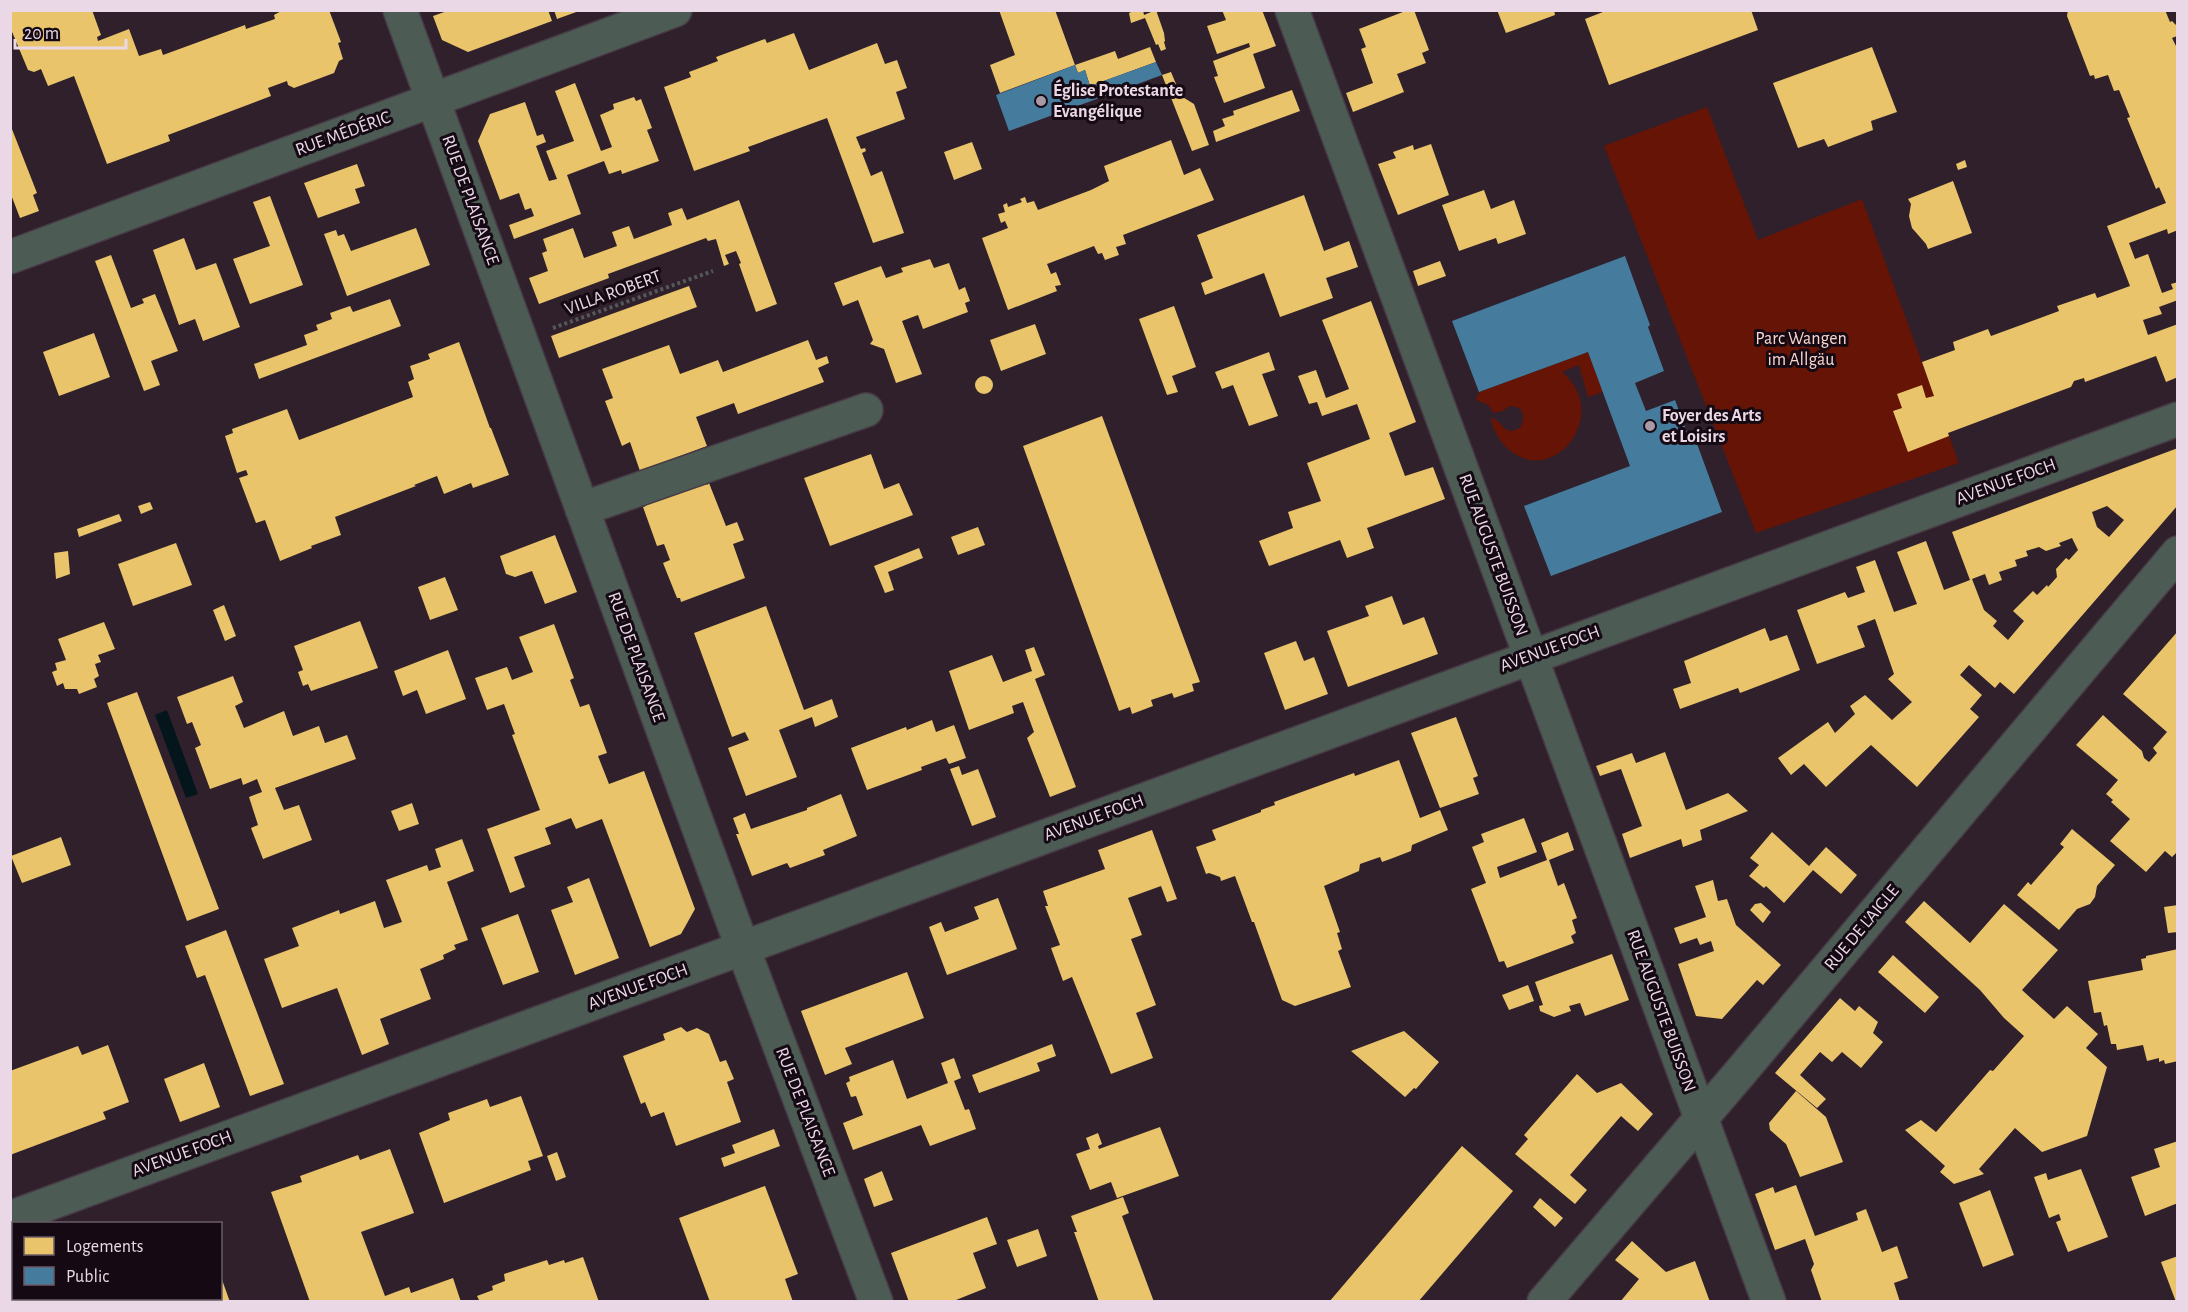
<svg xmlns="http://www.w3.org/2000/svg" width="2188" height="1312" viewBox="0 0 2188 1312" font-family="'Alegreya Sans',sans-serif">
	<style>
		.green { fill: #651406 }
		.water { fill: #04161c }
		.homes { fill: #e9c46a; fill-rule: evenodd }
		.public { fill: #457b9d }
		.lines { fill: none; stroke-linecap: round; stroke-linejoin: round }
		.minor-casing { stroke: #473b45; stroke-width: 36 }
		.path { stroke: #545958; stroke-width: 4; stroke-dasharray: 3 3; stroke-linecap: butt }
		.minor { stroke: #4c5b54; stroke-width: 33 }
		.poi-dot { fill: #a998a5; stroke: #150913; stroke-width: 2 }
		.labels { text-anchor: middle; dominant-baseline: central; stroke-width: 6; stroke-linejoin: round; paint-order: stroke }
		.poi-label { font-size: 18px; font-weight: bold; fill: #ead8e6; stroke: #150913; text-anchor: start }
		.street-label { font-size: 18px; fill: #ead8e6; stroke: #150913 }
		.park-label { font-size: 18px; fill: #f8d6ce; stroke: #150913 }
	</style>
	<rect width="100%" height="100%" fill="#2f202c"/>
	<path class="green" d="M1707,107L1758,240L1862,199L1959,463L1756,533L1604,146Z
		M1588,352L1603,392L1588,397L1579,365L1562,372C1613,414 1552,492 1506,447C1499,440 1491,427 1491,418C1501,420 1502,430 1511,431L1520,428C1524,420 1524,415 1520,408L1510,406L1503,411L1494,413L1488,405L1476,400L1479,392Z"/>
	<path class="water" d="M167,710L198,794L186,798L155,715Z"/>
	<path class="homes" d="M10,10H92L101,35L97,37L98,41L129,29L139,56L161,49L163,55L245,25L246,29L275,19L274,15L283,10H329L341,42L338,43L343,59L339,61L334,73L294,88L288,85L287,81L268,88L271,96L168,135L170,141L107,164L74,76L48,86L41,69L34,72L28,70L10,27Z
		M450,10H548L552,21L468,52L442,40L433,16Z
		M554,10H579V11L557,19Z
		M999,10H1055L1075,65L1000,93L990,65L1015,55Z
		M1136,10H1143L1144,15L1156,10L1164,33L1165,41L1164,42L1166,49L1161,51L1158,44L1156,45L1145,18L1131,23L1129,13Z
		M1222,10H1262L1276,46L1253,54L1265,88L1224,103L1214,77L1218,76L1213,61L1250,47L1249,43L1217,54L1207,26L1226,20Z
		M1408,10H1414L1429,50L1422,53L1426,63L1397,74L1404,92L1353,112L1346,93L1373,83L1361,49L1366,47L1359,29Z
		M1497,10H1554L1555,15L1506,33Z
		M1608,10H1751L1758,30L1609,85L1585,19Z
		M2068,10H2165L2170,22L2172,21L2178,27L2177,36L2172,38L2178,50V230L2168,234L2167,229L2129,243L2135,259L2148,254L2162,293L2173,289L2171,284L2178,282V300L2159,307L2162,314L2143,320L2148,335L2178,324V377L2166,382L2156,356L2085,382L2084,378L2074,381L2071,387L1948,433L1949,436L1908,452L1893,411L1902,408L1897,394L1922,385L1926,398L1934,396L1922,362L1955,350L1953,342L1988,329L1991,336L2059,311L2057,306L2095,293L2097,298L2130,286L2107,226L2166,203L2159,187L2156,189L2127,118L2130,117L2119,90L2114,91L2108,75L2095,79L2094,75L2090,76L2067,16Z
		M794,33L809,70L877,43L885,64L897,60L907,88L896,92L905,119L856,137L861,149L865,148L866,151L862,153L871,176L882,171L904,233L873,243L827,118L748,147L750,151L694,171L664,87L691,77L689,72L718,61L716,57L765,39L767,43Z
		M1150,47L1156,62L1090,86L1085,70L1078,73L1075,65L1115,51L1118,59Z
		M1872,47L1897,112L1871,121L1873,130L1828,147L1824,139L1798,148L1773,83Z
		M1171,72L1181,96L1194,104L1209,145L1192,151L1162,75Z
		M575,83L601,151L612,147L600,115L614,109L613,104L634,97L636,101L641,99L652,128L647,130L659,161L622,174L621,170L609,174L604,161L567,175L581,214L514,239L509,225L534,216L531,208L525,210L519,193L500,200L478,141L490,114L525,102L537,136L543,134L546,142L536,146L549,181L557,179L546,151L574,141L555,91Z
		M1292,90L1300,111L1216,142L1213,131L1225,126L1222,119L1234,115L1233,111Z
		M10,124L37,193L33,195L39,211L20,218L10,192Z
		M1171,140L1184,175L1200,168L1214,200L1123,235L1126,244L1116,247L1119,255L1105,260L1102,253L1098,254L1094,246L1047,264L1051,274L1056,272L1061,285L1055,286L1057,291L1008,310L982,238L1008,228L1005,221L1001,223L998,214L1005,212L1003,205L1007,203L1008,207L1022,202L1020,199L1025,197L1027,203L1034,201L1038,210L1091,190L1109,181L1104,166Z
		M972,142L982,169L954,180L944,152Z
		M1431,144L1449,195L1398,215L1378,164L1396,158L1393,152L1413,145L1414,150Z
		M1965,160L1967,167L1958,170L1956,164Z
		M357,164L365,186L355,189L360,203L318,218L304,183Z
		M1953,181L1972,233L1928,249L1926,244L1912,228L1909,216L1911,204L1908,199Z
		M1484,190L1491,209L1514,200L1526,234L1498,244L1496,238L1459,251L1442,205Z
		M1304,195L1324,251L1349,241L1358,267L1326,278L1333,298L1280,317L1264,273L1205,295L1201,283L1213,278L1197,235Z
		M270,196L303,285L250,304L233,259L270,246L253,202Z
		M739,200L777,304L756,312L739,264L741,263L736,251L725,255L729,264L724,266L716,239L708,241L706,238L608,274L609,278L539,304L529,278L548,271L542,253L547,251L543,239L573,228L584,258L617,246L612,232L629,226L634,239L672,225L668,213L682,208L687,220Z
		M416,228L430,265L347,296L324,234L336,230L338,236L344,234L351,251Z
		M184,238L196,270L216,263L240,327L203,341L195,319L179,325L153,250Z
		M111,255L131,308L144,303L142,299L155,294L178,351L151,361L160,385L144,391L95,261Z
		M930,259L934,268L949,263L959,290L965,287L970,301L965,303L968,312L923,329L918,315L902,321L922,374L896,383L884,349L870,344L873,340L858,300L843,306L834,283L881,266L886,278L903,272L901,268Z
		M1440,261L1446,276L1418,286L1413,271Z
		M689,286L697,307L559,358L551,336Z
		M390,299L401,326L259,379L254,364L307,345L304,335L318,330L316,325L332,319L330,313L350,306L353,312Z
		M1371,301L1416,422L1389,433L1405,476L1433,467L1445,499L1367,528L1374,548L1347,558L1340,540L1269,566L1259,541L1293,528L1288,512L1321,501L1307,463L1370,439L1357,404L1322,416L1317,402L1309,404L1298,376L1316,370L1326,398L1349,389L1322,320Z
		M1174,306L1196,367L1172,376L1178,392L1167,395L1139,319Z
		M1035,324L1046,354L1001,371L990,340Z
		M94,333L110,377L59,396L43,352Z
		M808,340L816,360L827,356L829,363L818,368L824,382L738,414L734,403L696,417L707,446L640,471L630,442L622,446L605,401L613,398L602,369L669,345L680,374L718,360L723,372Z
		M459,342L490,428H491L509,475L473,488L471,483L444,494L437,476L414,485L416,486L335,517L341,535L311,546L312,548L280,561L265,520L256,523L239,478L248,475L246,470L237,473L225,436L233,433L232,429L287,409L299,440L413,397L408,382L414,379L410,366L430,359L428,354Z
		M1269,352L1275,370L1262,374L1278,416L1249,426L1233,385L1222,389L1215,372Z
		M975 385a9 9 0 1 1 18 0a9 9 0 1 1-18 0Z
		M1102,416L1200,682L1192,684L1194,691L1174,698L1172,693L1151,700L1153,706L1132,714L1130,707L1119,711L1023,446Z
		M2178,448V505L2014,694L2000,682L1995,688L1969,665L1960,675L1982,695L1970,709L1979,717L1917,787L1871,745L1826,787L1804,764L1791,775L1778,758L1828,722L1835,733L1855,714L1850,706L1865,695L1892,720L1912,702L1888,679L1894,674L1875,619L1857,626L1865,647L1817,664L1797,610L1845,592L1848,598L1865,592L1856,567L1875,560L1894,612L1917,604L1897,552L1926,541L1944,590L1970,580L1952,532ZM2107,506L2124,520L2109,537L2097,527L2092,512ZM2072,538L2078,550L2069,560L2066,558L2056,569L2057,577L2048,587L2047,585L2037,595L2033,591L2013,611L2024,621L2008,640L1993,626L1997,621L1984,610L1972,579L1985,574L1989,585L2002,580L1999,572L2017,566L2015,560L2028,556L2026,551L2039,547L2046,551L2061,546L2059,543Z
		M871,454L884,489L899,483L913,515L830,546L804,478Z
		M705,481L707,485L709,483L726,526L737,522L744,540L733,544L745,578L681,602L680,598H677L663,563L670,560L664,544L657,546L643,507L646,506L645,503Z
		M150,502L153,509L141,514L138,506Z
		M119,514L122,521L79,537L77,529Z
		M978,527L985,545L958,555L951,537Z
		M555,535L577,592L545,604L532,571L515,577L506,574L500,556Z
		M176,543L192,585L133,606L118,564Z
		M919,548L923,558L888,572L894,590L885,593L874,566Z
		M68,551L70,574L56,579L54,553Z
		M445,577L458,610L430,620L418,587Z
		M1392,596L1403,625L1424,617L1438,654L1348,687L1327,631L1369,616L1365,606Z
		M224,605L236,636L225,641L213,610Z
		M766,606L804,710L832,699L838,717L815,727L812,717L779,730L797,777L746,796L728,748L749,740L745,732L732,737L694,633Z
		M360,621L378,668L311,691L308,684L303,686L298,672L303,670L294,646Z
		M104,622L115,649L98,655L101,662L95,664L99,676L94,679L97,687L79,694L77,689H65L63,683L57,686L52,672L57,670L55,663L66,660L58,639Z
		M554,624L574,678L570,680L580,707L589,704L607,753L598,756L609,784L644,771L695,909L681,934L650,947L602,819L576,829L571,818L545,828L551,844L514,857L525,887L510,893L487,829L540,810L512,735L515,734L504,704L487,710L475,678L507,667L512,680L533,672L519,637Z
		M1765,628L1770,641L1787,635L1800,670L1740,693L1738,688L1680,709L1673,689L1691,683L1684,661Z
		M2178,631V851L2172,857L2165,851L2146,872L2110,841L2130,819L2111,802L2113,800L2106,794L2118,780L2076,745L2103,715L2142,751L2144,758L2149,762L2157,753L2153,748L2167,732L2123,694Z
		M1296,641L1304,661L1314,657L1328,694L1285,710L1264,653Z
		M1034,647L1045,675L1035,679L1076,787L1050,797L1027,738L1034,732L1023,702L1012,706L1014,713L969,730L949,671L992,655L1003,682L1032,671L1025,650Z
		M448,650L466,699L426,714L417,690L403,696L394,671Z
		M233,676L243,702L235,706L244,728L284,711L293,736L319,726L325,743L347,735L356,759L275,788L284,810L299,805L312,840L263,859L251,828L258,825L249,797L262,792L257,779L243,785L241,778L210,789L195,748L201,745L192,722L187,724L177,697Z
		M137,692L219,909L187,921L107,703Z
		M1456,717L1478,776L1473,778L1479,794L1440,808L1411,733Z
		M932,720L936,732L954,725L966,758L949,764L946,758L921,767L922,770L867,790L851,748L906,727L907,730Z
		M1665,752L1686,810L1728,793L1748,811L1700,830L1702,840L1683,847L1681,839L1630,858L1622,834L1642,826L1621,769L1600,776L1596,766L1632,753L1636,763Z
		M1399,760L1420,818L1440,810L1448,830L1412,845L1411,851L1393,858L1382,862L1380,857L1360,864L1359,871L1324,886L1340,932L1337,933L1342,949L1338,951L1351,987L1295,1006L1282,1000L1254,922H1252L1235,876L1221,881L1220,877L1209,873L1206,874L1196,847L1216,840L1212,830L1261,812V810L1275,805L1274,802L1354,773L1355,776Z
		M959,766L962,775L978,769L996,817L972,826L950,769Z
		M841,794L857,836L823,850L825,855L790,868L787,863L752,876L736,834H739L733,818L745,813L751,829L807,810V808Z
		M412,803L419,824L399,831L391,811Z
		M1524,818L1537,852L1497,867L1500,878L1547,860L1541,843L1568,832L1574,850L1549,860L1558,886L1564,883L1577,918L1572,920L1576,933L1571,936L1574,943L1507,968L1504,961L1499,962L1471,889L1486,883L1472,847L1484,842L1481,834Z
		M2072,829L2115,865L2097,886L2095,897L2090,904L2077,909L2059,930L2017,895L2028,882L2031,885L2064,847L2060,844Z
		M1152,830L1177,899L1167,902L1161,886L1128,898L1142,935L1131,939L1156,1005L1136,1013L1153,1058L1111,1074L1072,977L1063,981L1051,948L1060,945L1045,906H1048L1043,891L1105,869L1098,850Z
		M1772,832L1809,866L1826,847L1857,875L1841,894L1813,870L1784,903L1766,886L1764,888L1749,876L1759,865L1750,858Z
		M61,837L71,865L22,883L11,856Z
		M462,839L474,871L447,882L468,940L454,945L456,949L443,955L444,959L420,969L431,999L380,1019L389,1044L362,1055L337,988L282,1008L264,959L299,946L292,928L339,910L340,914L375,901L384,928L402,922L386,880L427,865L429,871L441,867L435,849Z
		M589,878L619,958L575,975L551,910L573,902L567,887Z
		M1713,880L1718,901L1727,899L1736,925L1781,965L1763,985L1757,980L1722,1019L1696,1016L1678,964L1714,951L1711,941L1700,945L1697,938L1680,944L1674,928L1706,917L1695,886Z
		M998,898L1017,949L947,975L929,927L941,922L945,932L979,919L974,907Z
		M1924,901L1970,943L2004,904L2058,950L2022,990L2054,1019L2067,1006L2098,1034L2086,1048L2107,1067L2087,1136L2042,1152L2015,1128L1979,1169L1984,1174L1954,1184L1940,1172L1945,1166L1905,1130L1921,1120L1936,1132L1990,1070L1993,1071L2024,1036L2004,1018L1980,990L1905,922Z
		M1761,903L1771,912L1763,923L1750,910L1755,904Z
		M2178,905V932L2168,933L2164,907Z
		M518,914L539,972L503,985L481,928Z
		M226,930L284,1084L250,1096L205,975L197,978L185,946Z
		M2178,949V1061L2165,1064L2164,1060L2159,1062V1058L2147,1061L2143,1045L2117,1050L2116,1044H2111L2107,1025L2104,1026L2101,1012L2094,1013L2088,981L2143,970L2141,959L2146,958V956Z
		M1612,954L1629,1000L1585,1016L1580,1003L1569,1006L1571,1011L1554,1017L1540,1011L1539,1006L1543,1005L1535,982Z
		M1893,955L1939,997L1925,1013L1878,972Z
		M907,972L924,1018L845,1048L852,1064L825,1075L801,1011Z
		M1528,985L1534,1001L1509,1010L1502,995Z
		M1840,998L1855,1011L1859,1006L1878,1022L1873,1033L1883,1042L1861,1068L1842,1052L1832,1062L1820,1052L1800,1075L1826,1099L1817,1108L1775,1073Z
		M681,1027L687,1032L697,1028L709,1034L720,1062L726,1060L734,1079L727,1082L741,1122L676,1146L664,1112L651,1117L645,1102L641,1104L623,1056L665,1040L663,1034Z
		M1404,1031L1439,1062L1416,1089L1414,1088L1405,1097L1351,1051Z
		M1052,1044L1056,1056L1037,1063L1040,1071L979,1093L972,1075Z
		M108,1045L129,1102L103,1112L106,1119L10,1155V1071L78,1046L82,1055Z
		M954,1058L961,1078L954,1081L965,1110L969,1109L976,1129L930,1146L921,1125L853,1150L843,1123L863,1115L856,1096L851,1097L846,1083L850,1081L849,1077L893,1060L907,1099L948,1083L941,1063Z
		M204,1063L220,1107L180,1122L164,1079Z
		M1577,1074L1597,1093L1621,1083L1653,1114L1638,1131L1621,1116L1570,1175L1587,1190L1575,1204L1515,1154L1528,1139L1524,1135Z
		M1796,1091L1826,1117L1843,1162L1800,1177L1786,1144L1770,1130L1769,1123Z
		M521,1096L543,1156L528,1161L531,1170L444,1203L419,1133L450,1120L448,1113L487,1099L490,1107Z
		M1160,1127L1179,1176L1117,1198L1111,1182L1090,1190L1076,1154L1090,1149L1086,1138L1098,1133L1102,1144L1098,1146L1099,1149Z
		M774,1129L780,1146L724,1167L721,1158L735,1153L732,1145Z
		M2178,1141V1203L2145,1216L2131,1177L2160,1167L2154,1149Z
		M1462,1146L1513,1191L1418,1302H1329Z
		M390,1149L414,1213L361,1232L385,1296L409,1287L411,1293L453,1278L461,1302H310L271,1192L302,1182L300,1176L358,1155L360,1160Z
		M557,1152L566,1177L556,1181L547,1156Z
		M2081,1169L2108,1237L2068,1252L2056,1222L2061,1220L2059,1214L2049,1218L2034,1177L2046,1173L2048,1180Z
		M882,1171L893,1200L874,1207L864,1179Z
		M1796,1185L1815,1236L1858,1220L1856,1213L1866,1209L1882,1252L1897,1246L1908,1278L1894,1283L1900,1302H1822L1811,1270L1814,1264L1805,1239L1775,1250L1755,1194L1773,1187L1775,1193Z
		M765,1186L798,1274L785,1279L793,1302H729L728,1300L710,1302L679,1218Z
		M1990,1190L2014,1255L1983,1267L1959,1203Z
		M1123,1197L1129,1213L1122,1216L1154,1302H1099L1074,1232H1077L1071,1216Z
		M1540,1198L1563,1218L1555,1227L1533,1207Z
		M987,1217L997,1244L973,1253L986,1288L951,1302H909L891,1253Z
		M1038,1229L1047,1256L1017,1267L1007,1240Z
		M1632,1241L1666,1272L1695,1261L1710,1302H1620L1639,1279L1615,1260Z
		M14,1254V1299H91L92,1302H10V1255Z
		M2178,1256V1302H2176L2161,1262Z
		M583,1257L599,1302H480L477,1296L493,1290L492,1286L505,1281L504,1274L547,1260L549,1265L564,1260L565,1263Z
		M221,1277L230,1302H151L150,1299H220Z
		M103,1299H123L124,1302H104Z"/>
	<path class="public" d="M1156,62L1162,75L1009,131L996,95L1075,65L1078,73L1085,70L1090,86Z
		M1625,256L1650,325L1648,327L1664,371L1635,383L1646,411L1675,400L1691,443L1696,441L1722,512L1551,576L1524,506L1630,466L1588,352L1479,392L1452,321Z"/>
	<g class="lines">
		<defs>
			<path id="minor" d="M400,10L732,919L876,1302
				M1292,10L1769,1302
				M10,257L675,10
				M582,509L866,410
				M10,1218L2178,419
				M1544,1302L1739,1074L2178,553"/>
		</defs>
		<use href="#minor" class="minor-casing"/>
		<path class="path" d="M553,328L713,271"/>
		<use href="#minor" class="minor"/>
	</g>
	<g class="poi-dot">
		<circle cx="1041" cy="101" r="6"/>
		<circle cx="1650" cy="426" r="6"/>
	</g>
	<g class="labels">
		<g class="poi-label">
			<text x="1053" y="91">Église Protestante<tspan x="1053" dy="21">Evangélique</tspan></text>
			<text x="1662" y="416">Foyer des Arts<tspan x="1662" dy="21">et Loisirs</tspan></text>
		</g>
		<g class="street-label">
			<text transform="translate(343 134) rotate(-20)">RUE MÉDÉRIC</text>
			<text transform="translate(470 200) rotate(70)">RUE DE PLAISANCE</text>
			<text transform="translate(613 293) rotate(-20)">VILLA ROBERT</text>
			<text transform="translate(2006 482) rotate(-20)">AVENUE FOCH</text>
			<text transform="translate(1493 555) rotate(70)">RUE AUGUSTE BUISSON</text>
			<text transform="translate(1550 649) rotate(-20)">AVENUE FOCH</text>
			<text transform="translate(636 657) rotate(70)">RUE DE PLAISANCE</text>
			<text transform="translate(1094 818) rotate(-20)">AVENUE FOCH</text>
			<text transform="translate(1862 928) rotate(-50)">RUE DE L'AIGLE</text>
			<text transform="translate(638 987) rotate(-20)">AVENUE FOCH</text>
			<text transform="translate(1661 1011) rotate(70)">RUE AUGUSTE BUISSON</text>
			<text transform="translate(805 1112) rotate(69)">RUE DE PLAISANCE</text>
			<text transform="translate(182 1154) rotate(-20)">AVENUE FOCH</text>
		</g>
		<g class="park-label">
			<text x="1801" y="339">Parc Wangen<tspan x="1801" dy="21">im Allgäu</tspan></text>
		</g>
	</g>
	<rect width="2188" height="1312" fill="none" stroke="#ead8e6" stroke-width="24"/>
	<rect x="12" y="1222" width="210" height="78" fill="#150913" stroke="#6a5c67" stroke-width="1.5"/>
	<rect x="24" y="1237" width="30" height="18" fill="#e9c46a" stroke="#6a5c67" stroke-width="1.5"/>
	<text x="66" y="1252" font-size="18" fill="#ead8e6">Logements</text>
	<rect x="24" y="1267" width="30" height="18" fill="#457b9d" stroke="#6a5c67" stroke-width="1.5"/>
	<text x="66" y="1282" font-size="18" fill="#ead8e6">Public</text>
	<path d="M15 39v9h111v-9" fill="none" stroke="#ead8e6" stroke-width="3"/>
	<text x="24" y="39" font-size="18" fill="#ead8e6" stroke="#150913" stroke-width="4.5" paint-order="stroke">20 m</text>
</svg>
